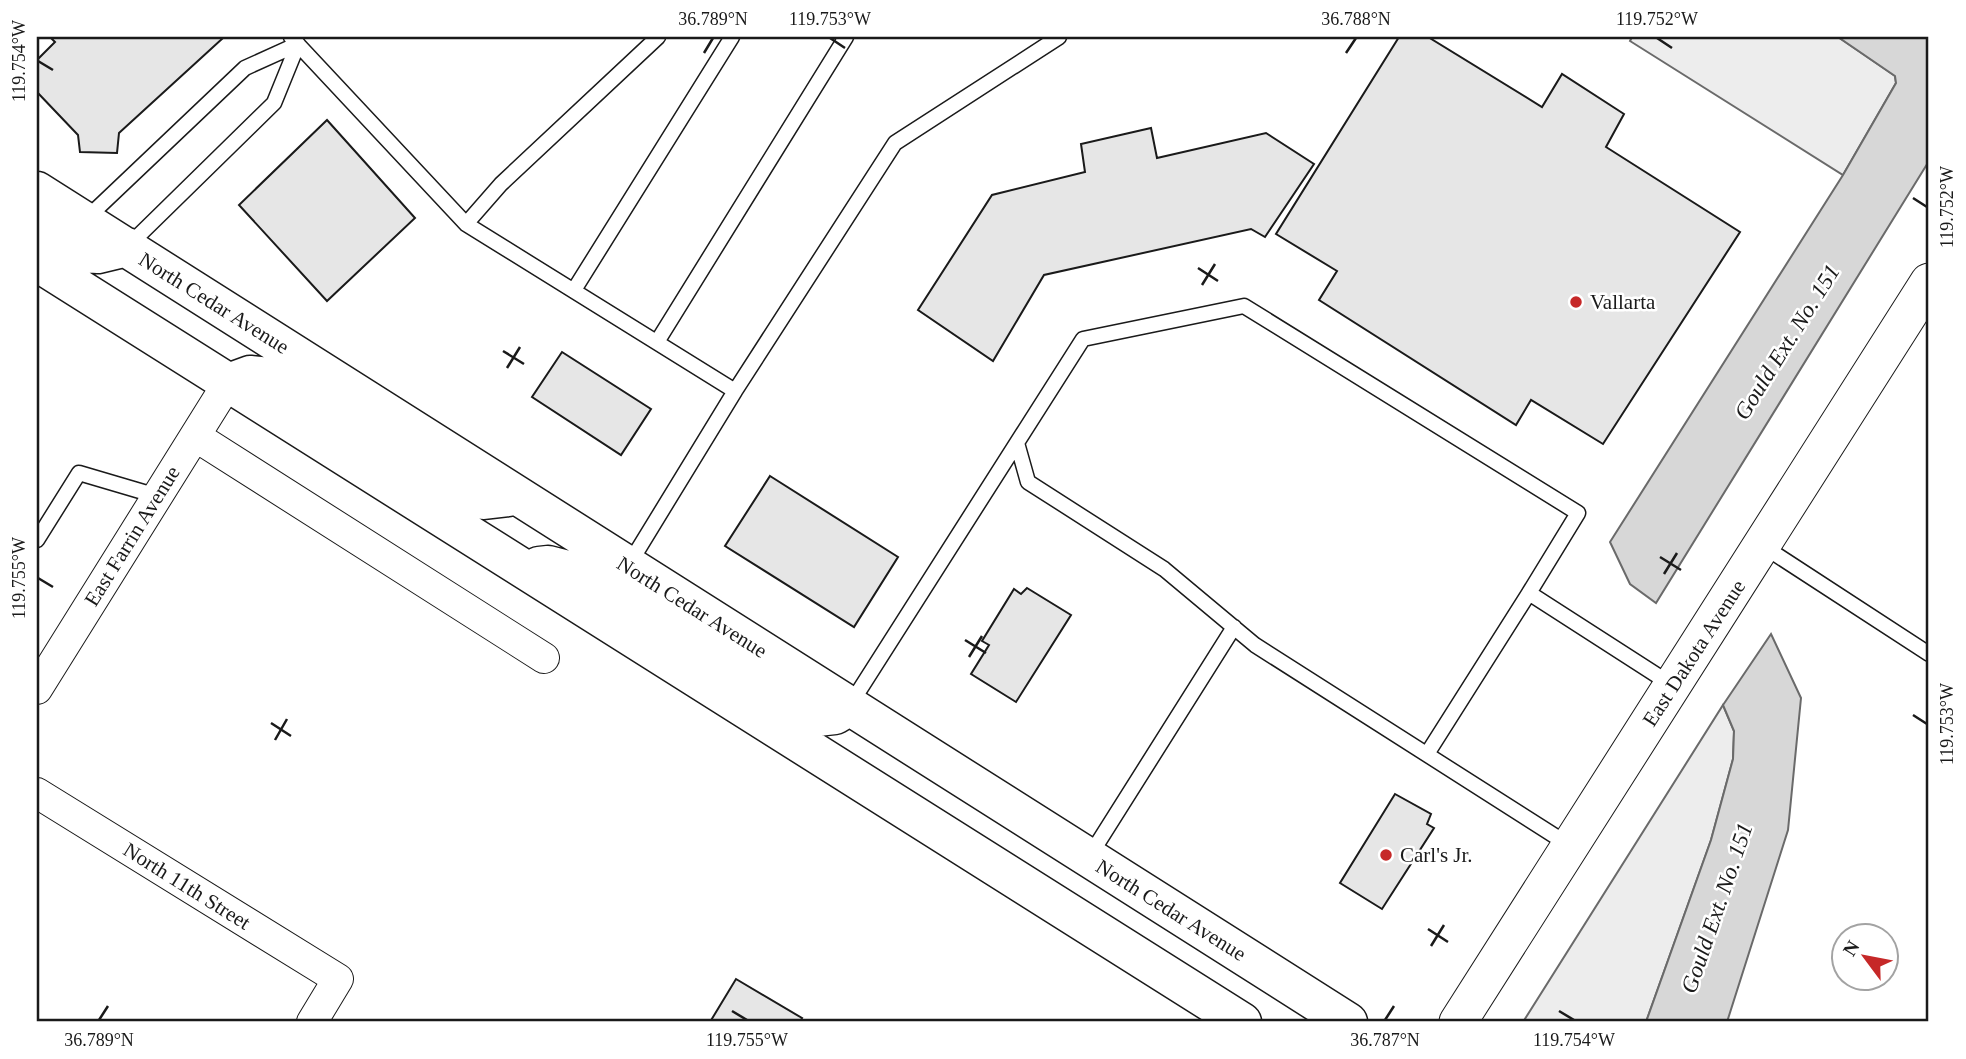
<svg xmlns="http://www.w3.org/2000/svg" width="1966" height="1059" viewBox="0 0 1966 1059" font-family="Georgia,serif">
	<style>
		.built { fill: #ededed; stroke: #6a6a6a; stroke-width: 2 }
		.water { fill: #d7d7d7; stroke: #6a6a6a; stroke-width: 2 }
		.building { fill: #e6e6e6; stroke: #1a1a1a; stroke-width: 2 }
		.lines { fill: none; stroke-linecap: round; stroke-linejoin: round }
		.service-casing { stroke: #1a1a1a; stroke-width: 17 }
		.minor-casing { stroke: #1a1a1a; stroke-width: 32 }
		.tertiary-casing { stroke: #1a1a1a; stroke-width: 39 }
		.secondary-casing { stroke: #1a1a1a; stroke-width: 41 }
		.service { stroke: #fff; stroke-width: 14 }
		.minor { stroke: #fff; stroke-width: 30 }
		.tertiary { stroke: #fff; stroke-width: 37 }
		.secondary { stroke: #fff; stroke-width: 38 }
		.ticks { fill: none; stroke: #1a1a1a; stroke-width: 2.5 }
		.poi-dot { fill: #c62828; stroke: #fff; stroke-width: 2.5 }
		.labels { text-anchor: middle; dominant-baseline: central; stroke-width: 5; stroke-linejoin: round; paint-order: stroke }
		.poi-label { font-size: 21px; fill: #1a1a1a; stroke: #fff; text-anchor: start }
		.street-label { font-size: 21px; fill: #1a1a1a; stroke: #fff }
		.water-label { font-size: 23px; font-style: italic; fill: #1a1a1a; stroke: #fff }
		.neatline { fill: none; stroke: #1a1a1a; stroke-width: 2.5 }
		.ticks-label { font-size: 18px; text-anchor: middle; fill: #1a1a1a }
	</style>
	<rect width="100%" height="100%" fill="#fff"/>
	<path class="built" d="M1632,37H1838L1895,76L1896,83L1843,175L1630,41Z
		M1723,705L1734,731L1733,759L1711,840L1646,1022H1523Z"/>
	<path class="water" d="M1838,37H1929V161L1656,603L1630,584L1610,542L1843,175L1896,83L1895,76Z
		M1771,634L1801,698L1788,830L1727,1022H1646L1711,840L1733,759L1734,731L1723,705Z"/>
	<path class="building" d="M50,37H221L223,38L119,133L117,153L80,152L78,135L37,92V60L55,42Z
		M1399,37H1428L1542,107L1562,74L1624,114L1606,147L1740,232L1603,444L1531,400L1516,425L1319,300L1337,271L1276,234Z
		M327,120L415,218L327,301L239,205Z
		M1151,128L1157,158L1266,133L1314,164L1265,237L1251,229L1044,275L993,361L918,310L992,195L1085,172L1081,144Z
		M562,352L651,409L621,455L532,397Z
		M770,476L898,557L854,627L725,546Z
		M1027,588L1071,615L1016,702L971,674L989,645L982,641L1014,589L1021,594Z
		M1395,794L1431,814L1427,824L1434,828L1382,909L1340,883Z
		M736,979L802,1018L799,1022H710Z"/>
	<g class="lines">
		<defs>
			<path id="service" d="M291,37L466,224L735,391
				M86,219L245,68L298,44L274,103L128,246
				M466,224L501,184L658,37
				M574,290L732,37
				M657,342L846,37
				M1017,443L1028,482L1164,569L1255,645L1569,845
				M37,540L79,473L157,496
				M1763,546L1929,654
				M628,566L735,391L895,143L1059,37
				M850,705L1083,339L1244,306L1578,513L1529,593
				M1427,754L1529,593L1672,685
				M1089,857L1234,627"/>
			<path id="minor" d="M195,436L544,658
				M37,689L228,383
				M37,793L338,979L312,1022"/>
			<path id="tertiary" d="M1458,1022L1929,282"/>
			<path id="secondary" d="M37,191L1348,1022
				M37,226L82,253L98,254L127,247
				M37,262L1242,1022
				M228,383L250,375L269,377L436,482L484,500L509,497
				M539,566L548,565L575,572L616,593L724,662L794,709L817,717L835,715L850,706"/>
		</defs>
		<use href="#service" class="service-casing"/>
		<use href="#minor" class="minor-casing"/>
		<use href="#tertiary" class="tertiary-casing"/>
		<use href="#secondary" class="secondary-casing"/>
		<use href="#service" class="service"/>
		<use href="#minor" class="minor"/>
		<use href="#tertiary" class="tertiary"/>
		<use href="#secondary" class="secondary"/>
	</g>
	<path class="ticks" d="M830,38L845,48M1657,38L1672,48M704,53L713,38M1346,53L1356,38M38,61L53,70M1913,198L1927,207M1198,268L1218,281M1202,285L1215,264M503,351L524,364M507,368L520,347M1660,557L1681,570M1664,574L1677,553M38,578L53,587M965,640L986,653M969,657L982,636M1913,715L1927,724M271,723L291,736M275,740L287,719M1428,929L1448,942M1431,946L1444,925M732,1011L747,1020M1559,1011L1574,1020M99,1020L108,1006M1385,1020L1394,1006"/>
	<g class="poi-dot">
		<circle cx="1576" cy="302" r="7"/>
		<circle cx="1386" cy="855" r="7"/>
	</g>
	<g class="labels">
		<g class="poi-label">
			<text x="1590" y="302">Vallarta</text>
			<text x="1400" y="855">Carl's Jr.</text>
		</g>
		<g class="street-label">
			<text transform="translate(214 303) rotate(32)">North Cedar Avenue</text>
			<text transform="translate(132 536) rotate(-58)">East Farrin Avenue</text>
			<text transform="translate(692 607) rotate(32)">North Cedar Avenue</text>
			<text transform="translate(1694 653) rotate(-57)">East Dakota Avenue</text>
			<text transform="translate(187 886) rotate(32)">North 11th Street</text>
			<text transform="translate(1171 910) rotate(32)">North Cedar Avenue</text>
		</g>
		<g class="water-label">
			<text transform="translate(1787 342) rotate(-58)">Gould Ext. No. 151</text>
			<text transform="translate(1717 908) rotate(-71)">Gould Ext. No. 151</text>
		</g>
	</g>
	<rect width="1966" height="1059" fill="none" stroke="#ffffff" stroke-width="77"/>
	<g transform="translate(1865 957) rotate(302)"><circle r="33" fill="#ffffff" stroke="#a3a3a3" stroke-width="2"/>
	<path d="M0-5L12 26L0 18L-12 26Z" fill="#c62828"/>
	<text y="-10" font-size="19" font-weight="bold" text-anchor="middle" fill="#1a1a1a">N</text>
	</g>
	<rect x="38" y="38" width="1889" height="982" class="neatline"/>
	<g class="ticks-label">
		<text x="713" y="25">36.789°N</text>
		<text x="830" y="25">119.753°W</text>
		<text x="1356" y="25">36.788°N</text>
		<text x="1657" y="25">119.752°W</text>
		<text transform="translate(19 61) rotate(-90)" y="6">119.754°W</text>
		<text transform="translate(1947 207) rotate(-90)" y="6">119.752°W</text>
		<text transform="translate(19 578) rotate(-90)" y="6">119.755°W</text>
		<text transform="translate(1947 724) rotate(-90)" y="6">119.753°W</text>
		<text x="99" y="1046">36.789°N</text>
		<text x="747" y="1046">119.755°W</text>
		<text x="1385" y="1046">36.787°N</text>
		<text x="1574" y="1046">119.754°W</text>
	</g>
</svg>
